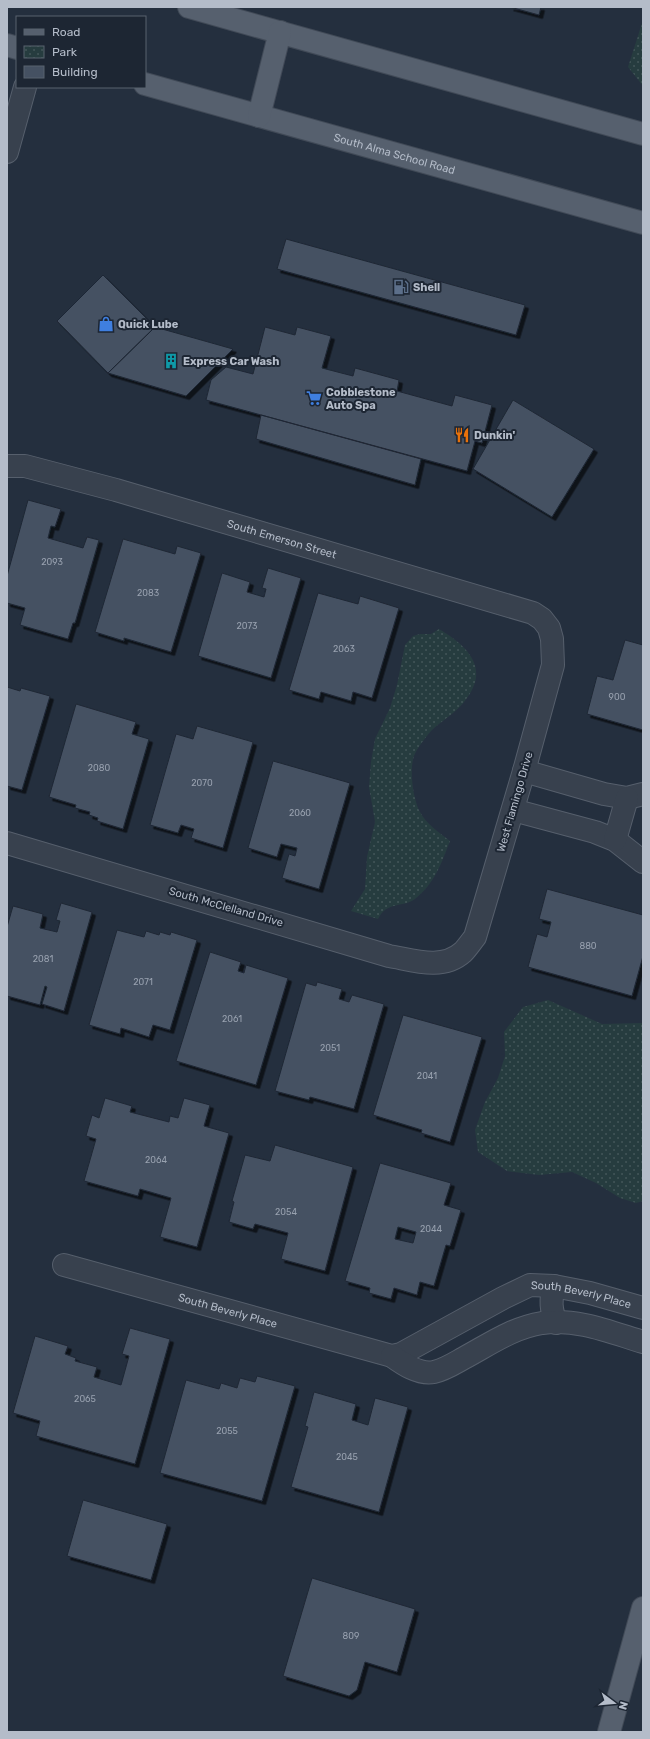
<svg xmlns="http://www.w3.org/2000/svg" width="650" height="1739" viewBox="0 0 650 1739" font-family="Rubik,sans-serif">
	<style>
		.park { fill: url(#park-dots) }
		.building { fill: #455162; stroke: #1f2835; fill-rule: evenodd; filter: url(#shadow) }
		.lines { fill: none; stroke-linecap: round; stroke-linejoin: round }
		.minor-casing { stroke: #565f6c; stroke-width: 24 }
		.major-casing { stroke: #414a57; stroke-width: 24 }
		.minor { stroke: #38414e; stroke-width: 22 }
		.major { stroke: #56606e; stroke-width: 22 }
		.labels { text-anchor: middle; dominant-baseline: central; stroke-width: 4; stroke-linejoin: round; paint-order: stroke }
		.number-label { font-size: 9px; fill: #98a1af }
		.street-label { font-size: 11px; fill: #b4bcc9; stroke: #1d2633 }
		.poi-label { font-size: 11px; font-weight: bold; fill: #b4bcc9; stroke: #1d2633; text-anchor: start }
	</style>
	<defs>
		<pattern id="park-dots" width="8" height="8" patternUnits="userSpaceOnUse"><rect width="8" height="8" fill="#263c3f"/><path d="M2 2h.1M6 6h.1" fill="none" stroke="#435659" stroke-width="1.8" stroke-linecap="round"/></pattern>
		<filter id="shadow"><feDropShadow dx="3.5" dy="3.5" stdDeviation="0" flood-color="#0009"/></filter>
	</defs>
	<rect width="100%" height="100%" fill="#242f3e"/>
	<path class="park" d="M643,20V86L628,67Z
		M439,629C466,645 490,667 467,698C458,712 442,720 431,731C426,737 417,748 414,756C409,770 413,799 420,812C426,824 440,833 450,841C441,864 435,883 415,899C402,908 387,901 378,919L351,911L365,889L367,857L375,822L369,787L371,762L375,739L390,708L397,685L405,645L413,636L420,634H431Z
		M548,1000L602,1024L643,1023V1201L636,1203L620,1198L596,1183L572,1172L539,1175L507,1171L478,1152L475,1130L485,1102L498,1078L505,1056L504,1032L523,1007Z"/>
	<path class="building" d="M510,7H541L539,15Z
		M286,239L525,305L516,335L277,269Z
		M103,275L155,327L108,373L57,321Z
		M155,327L233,349L186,396L108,373Z
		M265,327L295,335L297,327L331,336L322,368L353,376L355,368L399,380L397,391L452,406L455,395L492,405L482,443L475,441L467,471L206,400L211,380L226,367L253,374Z
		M513,400L594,449L552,517L473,469Z
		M261,415L421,459L415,485L256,439Z
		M28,500L61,509L55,527L51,526L48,538L83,548L87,537L99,540L75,623H73L68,639L20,625L25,608L7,603V576Z
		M123,539L175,554L177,546L201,553L171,652L124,638V641L95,632Z
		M268,568L301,578L271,678L198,656L222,573L250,582L247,592L264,597L266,589L262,588Z
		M318,593L358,604L360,596L399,608L372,698L353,692L351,701L321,692L319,699L289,690Z
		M625,640L643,645V730L587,714L597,676L613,680Z
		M7,687L20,691L21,688L50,696L22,790L7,786Z
		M76,704L136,722L132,734L149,739L123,829L97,821L98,818L89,815L90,812L75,808L76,805L49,797Z
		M197,726L253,742L223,848L191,838L194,829L181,825L178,833L150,825L176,734L193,739Z
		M273,761L350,783L319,889L282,878L289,854L295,856L297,848L281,844L277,857L248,848Z
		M547,889L643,915V956L632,996L528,967L537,934L547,937L551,922L539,919Z
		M61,903L92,912L64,1011L42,1004L47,987L45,986L40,1005L7,996V927L13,906L43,914L40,928L57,932L60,921L56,920Z
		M117,930L144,937L146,931L159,935L160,932L170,935L171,932L197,940L170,1030L153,1025L149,1037L121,1028L120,1034L89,1025Z
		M210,952L241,962L238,971L244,973L246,965L288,978L256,1085L176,1061Z
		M317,982L342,989L339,999L349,1002L352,995L384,1004L354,1109L310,1097L309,1100L275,1091L306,983L316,986Z
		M403,1015L482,1037L450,1142L421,1133L422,1130L373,1115Z
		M105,1098L132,1106L130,1112L169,1122L170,1116L178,1118L184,1098L210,1105L204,1126L229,1133L197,1247L160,1237L171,1198L140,1189L138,1196L84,1181L96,1139L86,1136L92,1115L99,1118Z
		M275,1145L353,1167L325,1271L281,1259L288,1233L255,1224L253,1229L229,1222L234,1202L232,1201L245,1155L270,1161Z
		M380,1163L451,1183L444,1205L461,1210L450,1246L446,1245L434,1286L420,1282L417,1295L394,1288L391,1299L369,1293L370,1288L345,1281ZM398,1227L416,1232L413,1243L395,1239Z
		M130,1328L170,1339L135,1464L36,1436L40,1421L13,1413L35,1336L68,1346L65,1354L76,1358L75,1361L97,1367L94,1377L121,1385L129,1356L122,1354Z
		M257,1376L295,1386L262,1501L160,1473L186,1380L219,1389L221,1383L237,1388L240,1378L255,1382Z
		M314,1392L356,1404L352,1420L368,1425L375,1398L408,1407L379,1512L291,1487L308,1427L305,1426Z
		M83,1500L167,1524L151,1580L67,1556Z
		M312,1578L415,1609L397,1672L365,1662L357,1690L349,1696L283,1676Z"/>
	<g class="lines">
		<defs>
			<g id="minor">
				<path d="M7,152L25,87"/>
				<path id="s1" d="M7,466H25L116,490L533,613L542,619L549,628L552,639L553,665L524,771L475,937C471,942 467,948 463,952C442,971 413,960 389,956L7,843"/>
				<path d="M524,771L604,794L627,798L643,794"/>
				<path d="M513,810L595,832L615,840L643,862"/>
				<path d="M615,840L627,798"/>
				<path id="s2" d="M64,1265L392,1356L401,1354L503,1298L530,1285L554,1286L590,1293L643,1308"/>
				<path d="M554,1286C550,1300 551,1310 556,1323"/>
				<path d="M392,1356C403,1364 419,1375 434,1372C444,1370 455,1363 464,1358C490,1344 512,1328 542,1323C577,1318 610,1332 643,1342"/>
			</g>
			<g id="major">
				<path d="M189,7L643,134"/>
				<path d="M7,45L17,48"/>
				<path id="s3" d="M145,84L643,223"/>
				<path d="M259,116L280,32"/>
				<path d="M609,1732L643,1608"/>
			</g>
		</defs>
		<use href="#minor" class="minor-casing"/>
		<use href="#major" class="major-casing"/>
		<use href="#minor" class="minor"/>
		<use href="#major" class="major"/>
	</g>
	<defs>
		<symbol id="fuel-bare" viewBox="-9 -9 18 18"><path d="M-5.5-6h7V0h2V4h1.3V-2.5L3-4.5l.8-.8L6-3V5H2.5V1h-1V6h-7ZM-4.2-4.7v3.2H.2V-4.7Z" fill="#5c6f8a" stroke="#1d2633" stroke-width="2.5" paint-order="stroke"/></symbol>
		<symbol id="shop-bare" viewBox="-9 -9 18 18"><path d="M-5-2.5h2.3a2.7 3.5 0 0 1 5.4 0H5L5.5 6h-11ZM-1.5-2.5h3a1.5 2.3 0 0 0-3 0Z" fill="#3f7fe0" stroke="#1d2633" stroke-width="2.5" paint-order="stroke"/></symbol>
		<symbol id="building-bare" viewBox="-9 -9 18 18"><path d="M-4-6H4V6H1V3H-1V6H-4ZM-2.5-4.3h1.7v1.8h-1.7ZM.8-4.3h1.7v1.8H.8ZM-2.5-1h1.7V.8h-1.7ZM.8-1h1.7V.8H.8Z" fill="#0f9aa8" stroke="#1d2633" stroke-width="2.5" paint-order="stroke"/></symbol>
		<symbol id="supermarket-bare" viewBox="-9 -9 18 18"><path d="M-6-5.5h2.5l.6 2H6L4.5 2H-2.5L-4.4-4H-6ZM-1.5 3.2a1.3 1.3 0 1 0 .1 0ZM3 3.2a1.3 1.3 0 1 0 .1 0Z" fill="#3f7fe0" stroke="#1d2633" stroke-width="2.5" paint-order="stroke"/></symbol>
		<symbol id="restaurant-bare" viewBox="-9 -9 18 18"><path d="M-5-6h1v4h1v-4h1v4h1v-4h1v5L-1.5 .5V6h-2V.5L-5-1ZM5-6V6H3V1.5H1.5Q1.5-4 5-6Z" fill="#e8710a" stroke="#1d2633" stroke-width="2.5" paint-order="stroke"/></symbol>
	</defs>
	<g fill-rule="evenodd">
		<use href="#fuel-bare" x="390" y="276" width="22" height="22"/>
		<use href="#shop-bare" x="95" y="313" width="22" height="22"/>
		<use href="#building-bare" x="160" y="350" width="22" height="22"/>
		<use href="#supermarket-bare" x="303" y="387" width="22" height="22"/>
		<use href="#restaurant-bare" x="451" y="424" width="22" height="22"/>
	</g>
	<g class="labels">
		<g class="number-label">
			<text x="52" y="562">2093</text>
			<text x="148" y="593">2083</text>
			<text x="247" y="626">2073</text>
			<text x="344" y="649">2063</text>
			<text x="617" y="697">900</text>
			<text x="99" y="768">2080</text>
			<text x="202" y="783">2070</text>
			<text x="300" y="813">2060</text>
			<text x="588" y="946">880</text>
			<text x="43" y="959">2081</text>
			<text x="143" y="982">2071</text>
			<text x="232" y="1019">2061</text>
			<text x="330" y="1048">2051</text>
			<text x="427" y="1076">2041</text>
			<text x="156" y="1160">2064</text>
			<text x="286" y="1212">2054</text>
			<text x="431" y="1229">2044</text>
			<text x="85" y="1399">2065</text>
			<text x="227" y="1431">2055</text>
			<text x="347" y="1457">2045</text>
			<text x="351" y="1636">809</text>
		</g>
		<g class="street-label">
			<text stroke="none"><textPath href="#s3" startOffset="259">South Alma School Road</textPath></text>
			<text stroke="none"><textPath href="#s1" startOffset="285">South Emerson Street</textPath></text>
			<text transform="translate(515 802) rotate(-74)">West Flamingo Drive</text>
			<text transform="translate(226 907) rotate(16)">South McClelland Drive</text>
			<text stroke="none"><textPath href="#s2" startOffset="548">South Beverly Place</textPath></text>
			<text stroke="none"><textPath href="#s2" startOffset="170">South Beverly Place</textPath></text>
		</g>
		<g class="poi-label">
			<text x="413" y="287">Shell</text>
			<text x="118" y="324">Quick Lube</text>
			<text x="183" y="361">Express Car Wash</text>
			<text x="326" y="392">Cobblestone<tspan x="326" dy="13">Auto Spa</tspan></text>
			<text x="474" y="435">Dunkin'</text>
		</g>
	</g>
	<rect width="650" height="1739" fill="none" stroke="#b4bcc9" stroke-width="16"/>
	<rect x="16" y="16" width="130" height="72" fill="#1d2633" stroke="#59626f"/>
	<rect x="24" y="29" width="20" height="6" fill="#56606e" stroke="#59626f"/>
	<text x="52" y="36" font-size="12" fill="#b4bcc9">Road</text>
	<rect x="24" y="46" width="20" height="12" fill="url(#park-dots)" stroke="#59626f"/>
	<text x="52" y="56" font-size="12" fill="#b4bcc9">Park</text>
	<rect x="24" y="66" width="20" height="12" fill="#455162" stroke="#59626f"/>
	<text x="52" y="76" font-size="12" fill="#b4bcc9">Building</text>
	<g transform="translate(614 1703) rotate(106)" stroke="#1d2633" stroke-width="3" paint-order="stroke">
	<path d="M0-3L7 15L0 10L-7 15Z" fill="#b4bcc9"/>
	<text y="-6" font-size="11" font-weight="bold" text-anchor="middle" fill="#b4bcc9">N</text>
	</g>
</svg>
